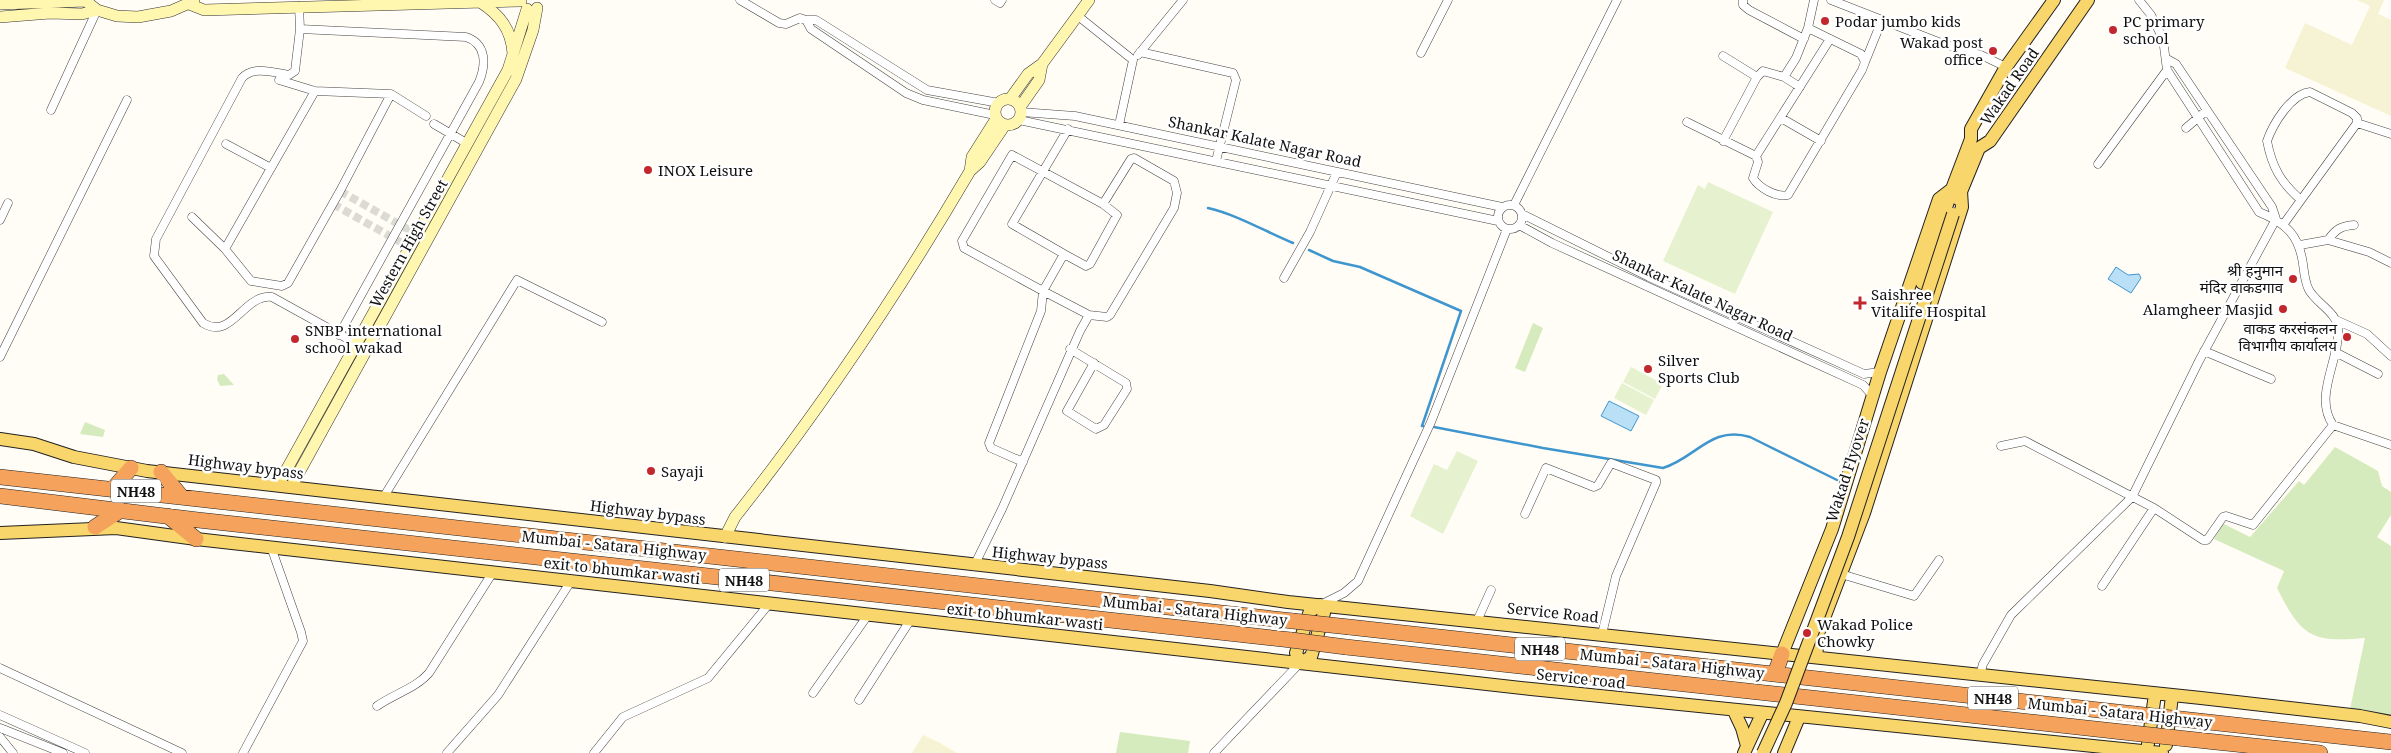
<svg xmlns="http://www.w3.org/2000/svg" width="2391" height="753" viewBox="0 0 2391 753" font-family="'Noto Serif','Noto Sans Devanagari',serif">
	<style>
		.farmland { fill: #f6f3d4 }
		.green { fill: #d5ebbd }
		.pitch { fill: #e6f2cf }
		.water { fill: #b9e0f7; stroke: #3f96cf }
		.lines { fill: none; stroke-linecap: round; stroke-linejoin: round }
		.stream { stroke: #3f96cf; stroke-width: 2.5 }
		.street-tunnel { stroke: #dbdad3; stroke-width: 8; stroke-dasharray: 8 4; stroke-linecap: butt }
		.street-casing { stroke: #444; stroke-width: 9 }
		.secondary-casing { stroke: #333; stroke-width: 12 }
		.primary-casing { stroke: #222; stroke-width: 14 }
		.highway-casing { stroke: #222; stroke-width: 16 }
		.street { stroke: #fff; stroke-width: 8 }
		.secondary { stroke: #fff6b0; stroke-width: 11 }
		.primary { stroke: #f9d66b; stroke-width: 12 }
		.highway { stroke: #f5a25d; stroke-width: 15 }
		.primary-bridge-casing { stroke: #222; stroke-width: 14; stroke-linecap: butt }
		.highway-bridge-casing { stroke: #222; stroke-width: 16; stroke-linecap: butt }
		.primary-bridge { stroke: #f9d66b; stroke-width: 12 }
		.highway-bridge { stroke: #f5a25d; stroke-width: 15 }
		.poi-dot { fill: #c4262e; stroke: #fff; stroke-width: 2 }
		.labels { text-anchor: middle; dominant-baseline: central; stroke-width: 5; stroke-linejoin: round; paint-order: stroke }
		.shield { fill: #fff; stroke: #585858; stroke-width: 1 }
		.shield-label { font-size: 14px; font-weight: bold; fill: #111 }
		.poi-label { font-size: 15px; fill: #111; stroke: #fff; text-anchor: start }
		.street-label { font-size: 15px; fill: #111; stroke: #fff }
	</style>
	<rect width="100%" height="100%" fill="#fffdf5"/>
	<path class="farmland" d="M2357,0H2384L2378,14L2391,20V116L2285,68L2305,23L2352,45L2370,6Z
		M923,735L940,743L957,753H912Z"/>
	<path class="green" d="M1533,323L1543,328L1525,372L1515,368Z
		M224,374L234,385L220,386L217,379L218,375Z
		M85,422L105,430L103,437L80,434Z
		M2335,447L2378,471L2382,486L2391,492V515L2377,537L2391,546V716L2350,709L2365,638C2310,643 2301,635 2277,588L2284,571L2214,539L2222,523L2250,537L2299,481L2304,485Z
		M1120,732L1190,741L1188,753H1116Z"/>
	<path class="pitch" d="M1708,182L1773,212L1735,294L1663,261L1698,185L1705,189Z
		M1631,367L1663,384L1655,399L1623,382Z
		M1622,383L1654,400L1646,415L1614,398Z
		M1457,451L1478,461L1443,534L1410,516L1434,464L1447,470Z"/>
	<path class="water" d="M2116,267L2128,275L2139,274L2141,278L2131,293L2108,279Z
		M1609,401L1639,416L1631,431L1601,416Z"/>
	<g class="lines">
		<path class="stream" d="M1208,208C1238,215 1264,231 1293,243
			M1309,250L1333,261L1360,267L1461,311L1422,426H1423
			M1434,427L1543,448L1663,468C1696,458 1711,425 1750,437L1837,480"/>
		<path class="street-tunnel" d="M340,191L418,235
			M333,204L411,248"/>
		<defs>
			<path id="street" d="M740,0L779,23L786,24L800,18L806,20
				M995,0L1000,3L1002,0
				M1743,0V5L1749,10L1804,39
				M1831,0L1941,43L1981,55L2006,67
				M2139,0L2151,15L2163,39L2167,70L2259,212C2286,223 2299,235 2303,264C2304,272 2305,283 2309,290C2317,304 2337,312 2338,329C2340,360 2313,396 2333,425
				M299,6L300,29L295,71L289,75C274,73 254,65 242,78L156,239L154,256L203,323C232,341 243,294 272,297L357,344
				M1078,16L1133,60L1119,125
				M300,29L466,37C487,44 486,65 479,82L339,335
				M1140,52L1233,73L1236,80L1216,161
				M1421,53L1448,0
				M1138,55L1183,0
				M1865,62L1882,20
				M1757,77L1763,71L1784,77
				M279,80L315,91L391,94L426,116
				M1800,87L1784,77L1796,58L1808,28
				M51,110L97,10
				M1021,112L1075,116L1502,207
				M995,115L923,100L906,93L811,29L806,20H816L927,90L999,103
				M1781,118L1821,141
				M1019,120L1498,221
				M1687,122L1756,156L1830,39
				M2357,123L2391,134
				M434,124L468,144
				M2186,128L2207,110
				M1068,129L1012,224L1064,254L1043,291L1089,315
				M1723,141L1757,77L1723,56
				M226,144L271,168L315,91
				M1756,156L1758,162L1753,178C1759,188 1777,198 1788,195L1862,70L1865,62L1861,54L1808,28L1814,0
				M2098,164L2167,70
				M1498 217a12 12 0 1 1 24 0a12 12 0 1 1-24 0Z
				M1514,205L1617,0
				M1522,214L1649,277L1864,374L1880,372
				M192,217L225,249L251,281L282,286L288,283L340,191L391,94
				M0,220L8,203
				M1519,225L1552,243L1863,385L1872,395
				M2283,225L2301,200L2357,123V118L2352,113L2310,92C2291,94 2273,124 2267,141C2272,167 2281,183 2301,200
				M2328,240C2336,229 2341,226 2354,225
				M2300,245L2328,240L2369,252L2391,263
				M225,249L271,168
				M1064,254L1086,266L1090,264L1117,215L1103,204
				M1284,278L1310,232L1337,172
				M2336,320L2367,334L2391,356
				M1070,349L1126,383L1127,389L1104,425L1096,429L1067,411L1094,363
				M2204,351L2271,379
				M2335,352L2378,374
				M0,357L127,100
				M2001,446L2025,441L2154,508L2203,540H2207L2223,517L2226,516L2253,525L2333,425L2391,445
				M383,498L517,280L602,322
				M1525,514L1546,468L1594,487L1598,485L1611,463L1656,480V483L1616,576L1602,634
				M974,566L1002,509L1080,331L1089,315L1107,317L1110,315L1174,208L1177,193L1174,181L1134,158L1131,159L1103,204L1012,155L962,241L964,248L1043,291L1041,311L989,443L991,448L1023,462
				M1841,574L1914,596L1939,560
				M2102,586L2154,508
				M1322,604L1344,593L1358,581L1431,422L1507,229
				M1477,621L1491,590
				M0,668L182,753
				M1980,675L1983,664L2011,615L2132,497L2199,361L2276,219L2272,207L2176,64L2167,59
				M813,693L868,615
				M859,700L911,619
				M377,706C394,694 416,688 429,673L493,572
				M0,715L85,753
				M0,728L63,753
				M0,737L13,753
				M243,753L303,641L301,632L271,547
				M447,753L498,695L571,581
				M594,753L623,717L708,678L769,604
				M1214,753L1300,663"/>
			<path id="secondary" d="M480,2C500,15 511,29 513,53
				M0,4L86,1L97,10
				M189,4L204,10L521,1
				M0,17L50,13L82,14L97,10L117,16L138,17L171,11L194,1
				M995 112a13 13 0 1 1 26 0a13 13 0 1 1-26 0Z
				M1010,99L1028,74L1042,64L1089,0
				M1020,107L1039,80L1042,64
				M970,171L972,157L996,119
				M278,485L508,70L527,9
				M291,487L516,79L533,30L537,8
				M725,537L735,517C822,407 899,292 970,171L980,162L1005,125"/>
			<path id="primary" d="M1958,199L1979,148L1990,141L2088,0
				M1922,283L1952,189L1971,139V129L2006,67L2054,0
				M0,439L34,444L74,457L147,471L1210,591L1288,602L2201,698L2360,716L2391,722
				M0,533L116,528L196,539L1531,689L2162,753
				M1782,654L1832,529L1880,372L1939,199L1952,189
				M1817,657L1816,639L1864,513L1962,207L1961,191
				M1300,663L1311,657L1324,613L1320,605
				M1300,663L1296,653L1310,611L1320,605
				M1734,711L1742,728L1747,746
				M2148,744L2155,694
				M2166,745L2172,696
				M1744,753L1762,714
				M1784,753L1799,717"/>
			<path id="highway" d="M161,472L181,496
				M0,477L1293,621
				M113,489L131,468
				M0,496L198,520L1291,640
				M168,516L196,539
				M95,527L121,510
				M1349,627L2135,714
				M1346,647L2132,733
				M1775,674L1782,654
				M2181,719L2391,742
				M2178,738L2320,753"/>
		</defs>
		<use href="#street" class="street-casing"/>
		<use href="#secondary" class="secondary-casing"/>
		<use href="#primary" class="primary-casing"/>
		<use href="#highway" class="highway-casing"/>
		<use href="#street" class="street"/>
		<use href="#secondary" class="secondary"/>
		<use href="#primary" class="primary"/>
		<use href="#highway" class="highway"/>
		<defs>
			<path id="primary-bridge" d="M1763,753L1786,703L1848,537L1953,214"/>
			<path id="highway-bridge" d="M1293,621L1349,627
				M1291,640L1346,647
				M2135,714L2181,719
				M2132,733L2178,738"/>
		</defs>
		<use href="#primary-bridge" class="primary-bridge-casing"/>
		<use href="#highway-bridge" class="highway-bridge-casing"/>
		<use href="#primary-bridge" class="primary-bridge"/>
		<use href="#highway-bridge" class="highway-bridge"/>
	</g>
	<g class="poi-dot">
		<circle cx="1825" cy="21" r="5"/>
		<circle cx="2113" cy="30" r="5"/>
		<circle cx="1993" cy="51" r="5"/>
		<circle cx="648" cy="170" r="5"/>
		<circle cx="2293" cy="279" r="5"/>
		<path d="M1857.5 295.5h5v5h5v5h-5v5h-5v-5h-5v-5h5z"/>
		<circle cx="2283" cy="309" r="5"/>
		<circle cx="2347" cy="337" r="5"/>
		<circle cx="295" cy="339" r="5"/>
		<circle cx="1648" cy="369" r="5"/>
		<circle cx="651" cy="471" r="5"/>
		<circle cx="1807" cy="633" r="5"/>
	</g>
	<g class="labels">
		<g class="shield">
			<rect x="111" y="479.5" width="50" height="23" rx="4"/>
			<rect x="719" y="568.5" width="50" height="23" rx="4"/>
			<rect x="1515" y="637.5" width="50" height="23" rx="4"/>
			<rect x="1968" y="686.5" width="50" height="23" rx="4"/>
		</g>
		<g class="shield-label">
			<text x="136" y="491">NH48</text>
			<text x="744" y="580">NH48</text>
			<text x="1540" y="649">NH48</text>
			<text x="1993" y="698">NH48</text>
		</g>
		<g class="poi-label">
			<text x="1835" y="21">Podar jumbo kids</text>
			<text x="2123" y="21">PC primary<tspan x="2123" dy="17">school</tspan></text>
			<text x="1983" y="42" text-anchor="end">Wakad post<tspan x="1983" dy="17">office</tspan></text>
			<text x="658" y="170">INOX Leisure</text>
			<text x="2283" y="270" text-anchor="end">श्री हनुमान<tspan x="2283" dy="17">मंदिर वाकडगाव</tspan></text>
			<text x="1871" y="294">Saishree<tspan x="1871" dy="17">Vitalife Hospital</tspan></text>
			<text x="2273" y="309" text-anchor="end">Alamgheer Masjid</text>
			<text x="2337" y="328" text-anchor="end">वाकड करसंकलन<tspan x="2337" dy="17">विभागीय कार्यालय</tspan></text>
			<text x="305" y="330">SNBP international<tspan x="305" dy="17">school wakad</tspan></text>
			<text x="1658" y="360">Silver<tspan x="1658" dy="17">Sports Club</tspan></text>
			<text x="661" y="471">Sayaji</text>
			<text x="1817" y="624">Wakad Police<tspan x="1817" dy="17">Chowky</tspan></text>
		</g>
		<g class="street-label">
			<text transform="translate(2009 86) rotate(-55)">Wakad Road</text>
			<text transform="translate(1265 141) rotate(12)">Shankar Kalate Nagar Road</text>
			<text transform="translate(408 243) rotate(-61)">Western High Street</text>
			<text transform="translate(1703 295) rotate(25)">Shankar Kalate Nagar Road</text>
			<text transform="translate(246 466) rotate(7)">Highway bypass</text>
			<text transform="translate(1847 470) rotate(-72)">Wakad Flyover</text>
			<text transform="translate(648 512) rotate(7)">Highway bypass</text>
			<text transform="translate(614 545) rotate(6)">Mumbai - Satara Highway</text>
			<text transform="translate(1050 557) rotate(6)">Highway bypass</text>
			<text transform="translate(622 570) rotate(6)">exit to bhumkar wasti</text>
			<text transform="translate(1195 610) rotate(6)">Mumbai - Satara Highway</text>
			<text transform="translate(1553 612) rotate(6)">Service Road</text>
			<text transform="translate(1025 616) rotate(6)">exit to bhumkar wasti</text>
			<text transform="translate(1672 663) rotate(6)">Mumbai - Satara Highway</text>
			<text transform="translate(1581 678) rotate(6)">Service road</text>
			<text transform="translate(2120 712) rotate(6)">Mumbai - Satara Highway</text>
		</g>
	</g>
</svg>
